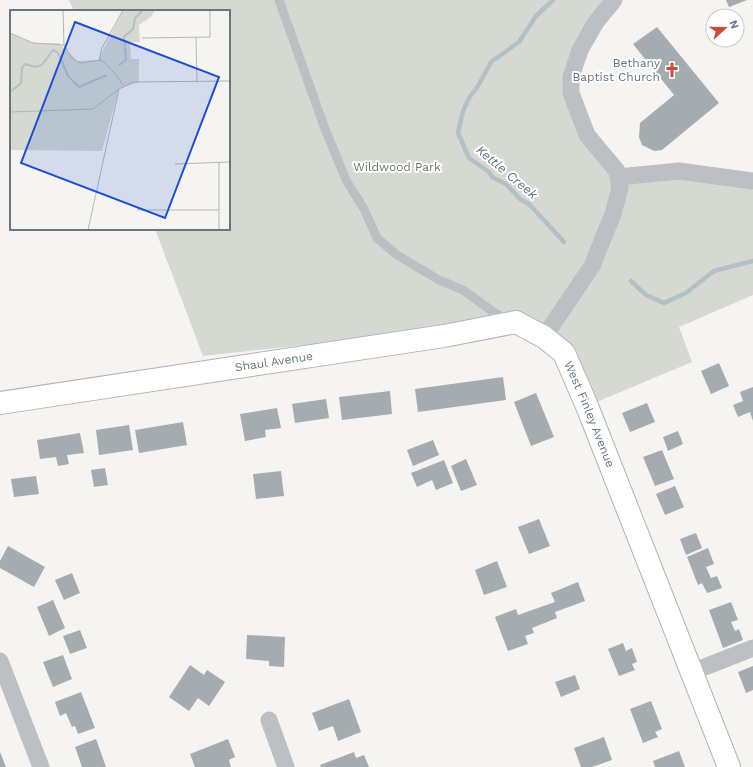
<svg xmlns="http://www.w3.org/2000/svg" width="753" height="767" viewBox="0 0 753 767" font-family="'Work Sans',sans-serif">
	<style>
		.green { fill: #d5d9d1 }
		.lines { fill: none; stroke-linecap: round; stroke-linejoin: round }
		.stream { stroke: #b4c1c4; stroke-width: 4.5 }
		.building { fill: #a4acb0 }
		.secondary-casing { stroke: #aeb4b8; stroke-width: 24 }
		.service { stroke: #bcc0c3; stroke-width: 9 }
		.minor { stroke: #bcc0c3; stroke-width: 17 }
		.secondary { stroke: #fff; stroke-width: 22 }
		.labels { text-anchor: middle; dominant-baseline: central; stroke-width: 4; stroke-linejoin: round; paint-order: stroke }
		.poi-label { font-size: 12px; fill: #667780; stroke: #fff; text-anchor: end }
		.park-label { font-size: 12px; fill: #6a7764; stroke: #fff }
		.street-label { font-size: 12px; fill: #667780; stroke: #fff }
		.water-label { font-size: 13px; font-style: italic; fill: #62787d; stroke: #fff }
		.inset-river { fill: none; stroke: #b4c1c4; stroke-width: 2 }
		.inset-road { fill: none; stroke: #afb7ba; stroke-width: 1 }
		.view { fill: #1d4ed8; fill-opacity: 0.15; stroke: #1d4ed8; stroke-width: 2 }
		.inset-edge { fill: none; stroke: #667780; stroke-width: 2 }
	</style>
	<rect width="100%" height="100%" fill="#f5f4f1"/>
	<path class="green" d="M69,0H614L596,22L571,93L617,171L753,181V295L679,327L692,362L587,406L575,376L516,322L203,356L155,229H229V11H74Z"/>
	<g class="lines">
		<path class="stream" d="M553,0L536,16L519,42L491,62L478,86L469,98L463,111L458,133L469,158L489,172L492,177L506,184L520,199L530,205L564,242
			M631,281L646,295L664,303L686,293L714,271L753,261"/>
	</g>
	<path class="building" d="M726,0H747L729,7Z
		M657,27L719,103L662,150L654,151L642,145L639,137L640,123L674,95L633,44Z
		M719,363L729,386L711,394L701,371Z
		M503,377L506,400L418,412L415,389Z
		M753,387V421L750,412L738,417L733,405L743,401L740,392Z
		M390,391L392,414L342,420L339,397Z
		M536,393L554,437L531,446L514,402Z
		M326,399L329,418L295,423L292,404Z
		M647,403L655,422L630,432L622,413Z
		M277,408L281,428L265,430L266,437L245,441L240,414Z
		M183,422L187,445L139,453L135,430Z
		M129,425L133,450L99,455L96,430Z
		M678,431L683,444L668,451L663,437Z
		M80,433L84,453L67,455L69,464L58,466L56,457L40,459L37,440Z
		M433,440L439,455L413,466L407,450Z
		M662,450L674,479L655,486L643,457Z
		M466,459L477,485L461,491L451,466Z
		M444,460L453,483L436,490L432,480L417,487L411,473Z
		M105,468L108,485L94,487L91,470Z
		M281,471L284,496L256,499L253,474Z
		M36,476L39,494L14,497L11,479Z
		M675,486L684,507L665,515L656,494Z
		M539,519L550,546L529,554L518,527Z
		M696,533L702,548L686,555L680,539Z
		M8,546L45,567L34,587L0,568V561Z
		M708,548L714,564L706,567L711,578L717,576L722,588L707,593L702,583L698,585L687,557Z
		M497,561L507,587L484,595L475,570Z
		M72,573L80,593L64,600L55,580Z
		M578,582L585,601L555,612L557,618L532,628L534,633L525,636L528,644L508,651L495,617L516,609L518,615L555,602L551,593Z
		M53,600L65,628L49,636L37,607Z
		M731,602L738,620L731,622L735,631L739,629L743,640L723,648L709,610Z
		M80,630L87,648L70,654L63,636Z
		M247,635L285,637L284,667L269,666V661L246,659Z
		M623,643L626,651L632,648L637,662L632,664L635,670L619,676L608,649Z
		M63,655L72,679L53,687L43,662Z
		M190,665L204,675L207,670L225,682L209,706L198,698L189,711L169,697Z
		M753,666V690L746,693L738,672Z
		M575,675L580,689L561,697L555,682Z
		M81,692L95,728L78,734L75,726L72,727L66,713L60,716L55,702Z
		M349,699L361,732L338,741L333,726L319,731L312,713Z
		M651,701L662,729L655,732L658,737L643,743L630,709Z
		M604,737L612,760L592,767H581L574,748Z
		M96,739L106,767H82L75,747Z
		M228,739L235,757L229,760L231,767H195L190,754Z
		M679,751L685,767H655L653,761Z
		M0,752L6,767H0Z
		M354,752L356,758L364,755L369,767H321L320,765Z"/>
	<g class="lines">
		<defs>
			<g id="secondary">
				<path id="s1" d="M0,403L444,336L516,322L544,337L564,353L587,406L729,767"/>
			</g>
		</defs>
		<use href="#secondary" class="secondary-casing"/>
		<path class="service" d="M279,0L325,129L346,180L364,209L377,238L397,255L439,280L463,290L496,314L508,319"/>
		<path class="minor" d="M618,177L679,171L753,181
			M544,337L592,266L613,214L620,188L617,171L587,135L571,93V77L580,50L596,22L614,0
			M0,661L41,767
			M692,672L753,648
			M269,720L286,767"/>
		<use href="#secondary" class="secondary"/>
	</g>
	<defs>
		<symbol id="church-bare" viewBox="-9 -9 18 18"><path d="M-1.2-6h2.4v3.5h3.3v2.4h-3.3V6h-2.4V-.1h-3.3v-2.4h3.3Z" fill="#d34733" stroke="#fff" stroke-width="2.5" paint-order="stroke"/></symbol>
	</defs>
	<g fill-rule="evenodd">
		<use href="#church-bare" x="661" y="59" width="22" height="22"/>
	</g>
	<g class="labels">
		<g class="poi-label">
			<text x="660" y="63">Bethany<tspan x="660" dy="14">Baptist Church</tspan></text>
		</g>
		<g class="park-label">
			<text x="397" y="167">Wildwood Park</text>
		</g>
		<g class="street-label">
			<text stroke="none"><textPath href="#s1" startOffset="277">Shaul Avenue</textPath></text>
			<text stroke="none"><textPath href="#s1" startOffset="646">West Finley Avenue</textPath></text>
		</g>
		<g class="water-label">
			<text transform="translate(507 172) rotate(40)">Kettle Creek</text>
		</g>
	</g>
	<g transform="translate(10 10)">
		<rect width="220" height="220" fill="#f5f4f1"/>
		<path d="M113,0H145L141,7L129,15L130,32H120L121,49H129V72L109,79L92,141L0,140V23L23,33H49L67,51L88,50Z" fill="#d5d9d1"/>
		<path class="inset-river" d="M109,55L116,50L114,27L123,19L125,8L133,0M0,82L11,73L12,58L15,54L25,57L32,55L43,40L48,43L58,66L69,77L97,65"/>
		<path class="inset-road" d="M53,0L54,35M0,23L23,33L54,35L62,48L70,53L91,50L103,61L113,75M132,28L200,27V0M186,28L187,72M89,50L92,38L113,0M0,102L83,99L109,79M165,154L220,152M127,200H209M78,220L109,79L123,72L220,71M209,220V152"/>
		<path class="view" d="M65,12L209,67L155,208L11,153Z"/>
		<rect width="220" height="220" class="inset-edge"/>
	</g>
	<g transform="translate(725 28) rotate(69)"><circle r="19" fill="#ffffff" stroke="#c2c9cc"/>
	<path d="M0-3L7 15L0 10L-7 15Z" fill="#d34733"/>
	<text y="-6" font-size="11" font-weight="bold" text-anchor="middle" fill="#667780">N</text>
	</g>
</svg>
